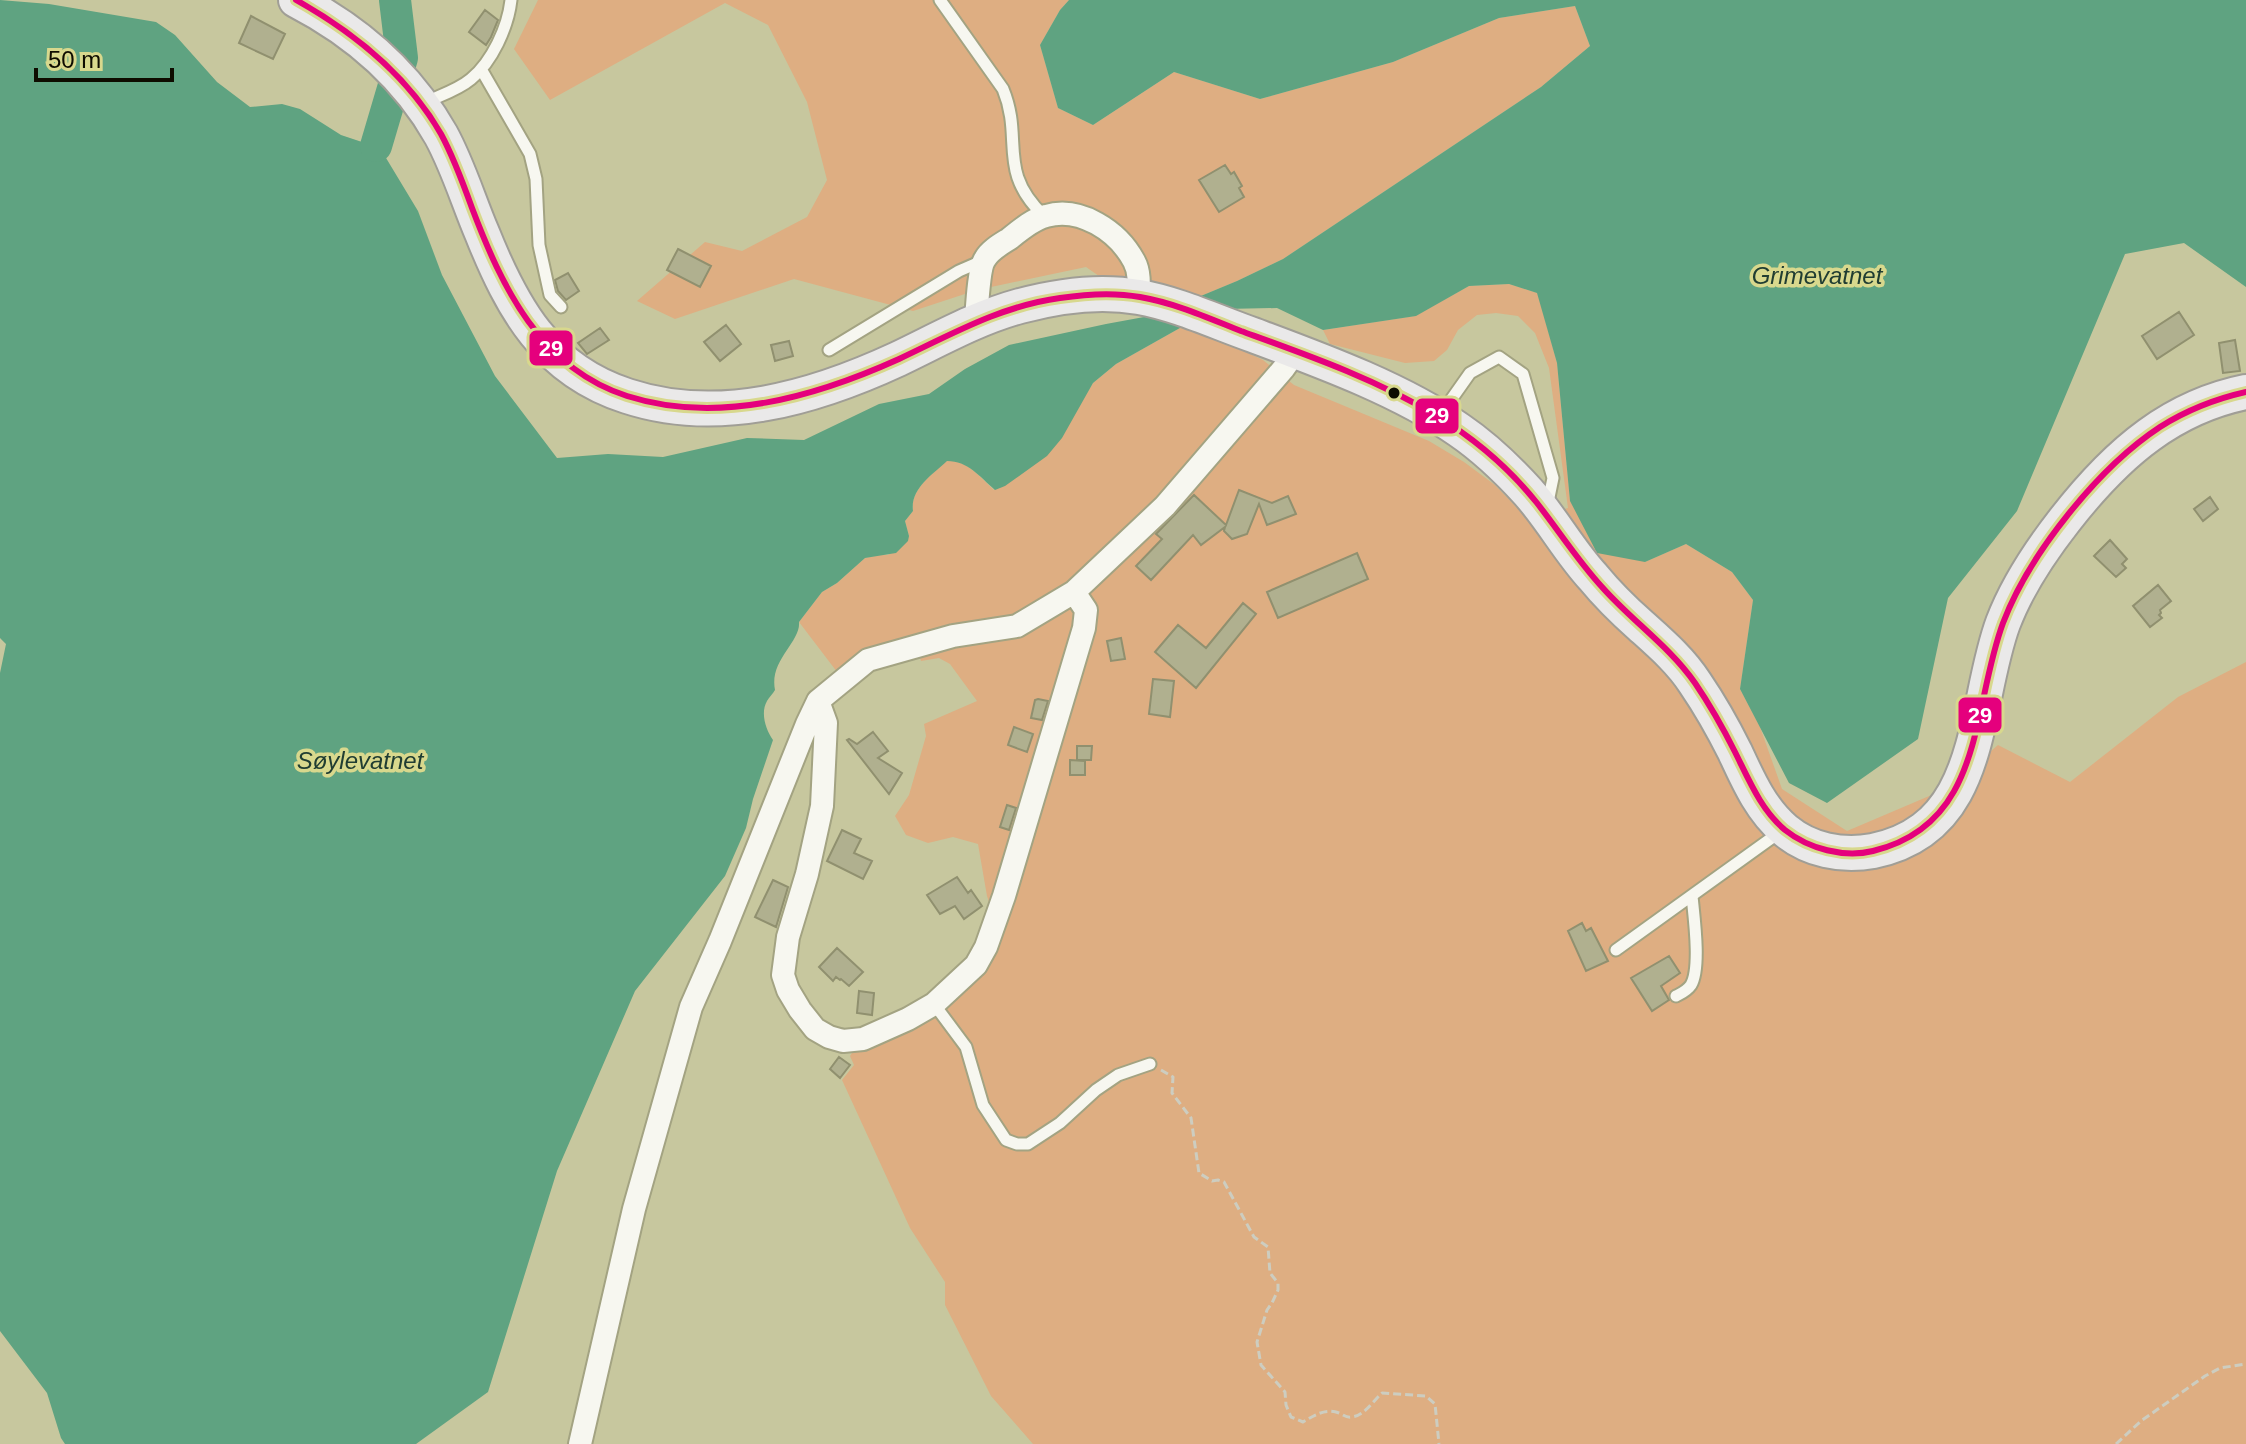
<svg xmlns="http://www.w3.org/2000/svg" width="2246" height="1444" viewBox="0 0 2246 1444" font-family="Arial,sans-serif">
	<style>
		.green { fill: #deae82 }
		.water { fill: #5fa381 }
		.lines { fill: none; stroke-linecap: round; stroke-linejoin: round }
		.river { stroke: #5fa381; stroke-width: 32 }
		.building { fill: #b0b08f; stroke: #90906f; stroke-width: 2 }
		.service-casing { stroke: #a3a382; stroke-width: 15 }
		.minor-casing { stroke: #a3a382; stroke-width: 26 }
		.primary-casing { stroke: #a09e96; stroke-width: 38 }
		.path { stroke: #cdcdc0; stroke-width: 3; stroke-dasharray: 8 4; stroke-linecap: butt }
		.service { stroke: #f7f7f0; stroke-width: 11 }
		.minor { stroke: #f7f7f0; stroke-width: 22 }
		.primary { stroke: #eae9e9; stroke-width: 34 }
		.bus-1-casing { stroke: #d8d88d; stroke-width: 12 }
		.bus-1 { stroke: #e5007d; stroke-width: 6 }
		.bus-dot { fill: #0e0c00; stroke: #d8d88d; stroke-width: 3 }
		.labels { text-anchor: middle; dominant-baseline: central; stroke-width: 7; stroke-linejoin: round; paint-order: stroke }
		.water-label { font-size: 24px; font-style: italic; fill: #203d32; stroke: #d8d88d }
		.line-badge { stroke: #d8d88d; stroke-width: 3 }
		.badge-label { font-size: 22px; text-anchor: middle; font-weight: bold; fill: #fff }
	</style>
	<rect width="100%" height="100%" fill="#c7c79e"/>
	<path class="green" d="M538,0H1069L1060,10L1040,45L1058,108L1093,125L1174,72L1260,99L1393,62L1499,18L1575,6L1590,46L1541,87L1283,259L1237,281L1155,315L1086,267L977,290L913,311L794,279L675,319L637,301L705,242L742,251L807,217L827,180L807,102L768,25L725,3L550,100L514,49Z
		M1509,284L1538,293L1557,363L1570,501L1645,562L1686,544L1732,572L1753,600L1740,689L1760,727L1782,789L1847,831L1948,788L1998,745L2070,782L2178,697L2246,662V1444H1033L991,1396L945,1305V1282L910,1228L842,1080L854,1065L850,1056L856,1047L886,1038L998,929L987,896L978,844L953,837L928,843L906,835L895,816L909,795L926,736L924,724L977,701L950,664L939,658L921,661L918,650L898,655L847,685L799,622L822,592L837,583L865,558L879,555H888L909,536L905,521L913,511C910,489 932,475 947,460C968,461 979,476 994,490L1079,406L1093,383L1116,364L1187,324L1263,360L1294,385L1429,441L1464,462L1495,485L1528,519L1568,508L1549,368L1535,333L1518,316L1496,313L1477,315L1458,330L1447,350L1434,361L1405,363L1330,344L1323,330L1415,316L1469,286Z"/>
	<path class="water" d="M0,0L49,4L156,22L175,35L217,82L250,107L282,104L300,109L341,135L380,148L418,211L442,275L495,376L557,458L608,454L663,457L747,438L804,440L879,404L929,394L965,369L1009,345L1106,324L1155,315L1237,281L1283,259L1541,87L1590,46L1575,6L1499,18L1393,62L1260,99L1174,72L1093,125L1058,108L1040,45L1060,10L1069,0H2246V287L2184,243L2125,254L2017,511L1948,598L1918,739L1827,803L1789,783L1740,689L1753,600L1732,572L1686,544L1645,562L1597,553L1570,501L1557,363L1537,293L1509,284L1469,286L1416,316L1323,330L1277,308L1224,309L1187,324L1116,364L1093,383L1062,438L1047,456L1005,486L995,490C979,476 968,461 947,461C932,475 910,489 913,511L905,521L909,536L908,541L896,553L865,558L837,583L822,592L799,622C801,642 769,660 775,690C773,694 769,697 767,701C760,713 766,730 773,740L753,799L746,828L725,876L635,991L557,1171L488,1392L416,1444H65L61,1438L47,1393L0,1331V673L6,644L0,638Z"/>
	<g class="lines">
		<path class="river" d="M376,146L402,58L395,0"/>
	</g>
	<path class="building" d="M485,10L498,20L491,37L486,45L469,32Z
		M251,16L285,34L273,59L239,43Z
		M1225,165L1231,174L1234,172L1242,186L1239,188L1244,197L1219,212L1199,180Z
		M678,249L711,266L700,287L667,270Z
		M568,273L579,291L566,300L558,291L555,280Z
		M2179,312L2194,335L2157,359L2142,336Z
		M726,325L741,344L720,361L704,342Z
		M600,328L609,340L587,354L578,343Z
		M2235,340L2240,371L2223,373L2219,343Z
		M789,341L793,356L775,361L771,345Z
		M1239,490L1272,503L1288,496L1296,514L1267,525L1259,504L1247,534L1232,539L1224,531L1225,527L1201,545L1193,535L1151,580L1136,566L1162,539L1156,534L1191,498L1194,495L1226,525Z
		M2210,497L2218,509L2203,521L2194,509Z
		M2110,540L2127,559L2122,564L2126,568L2116,577L2094,556Z
		M1357,553L1368,579L1278,618L1267,592Z
		M2158,585L2171,601L2160,610L2161,613L2159,615L2162,618L2150,627L2133,606Z
		M1243,603L1256,614L1196,688L1155,652L1178,625L1206,648Z
		M1121,638L1125,659L1111,661L1107,641Z
		M1153,679L1174,681L1170,717L1149,714Z
		M1038,699L1048,701L1042,720L1031,718L1035,700Z
		M1014,727L1033,734L1027,752L1008,745Z
		M873,732L888,751L878,758L902,773L889,794L847,740L849,739L857,744Z
		M1077,746H1092L1091,760H1077Z
		M1070,760L1085,761V775H1070Z
		M1007,805L1016,808L1009,830L1000,827Z
		M842,830L861,839L854,853L872,861L863,879L827,861Z
		M957,877L968,893L971,890L982,906L964,919L955,906L940,914L927,895Z
		M773,880L788,887L776,927L755,917Z
		M1582,923L1586,931L1591,928L1608,961L1586,971L1568,931Z
		M837,948L863,972L849,986L841,979L840,980L836,977L833,981L819,967Z
		M1669,956L1680,973L1661,986L1669,1000L1652,1011L1631,978Z
		M859,991L874,993L872,1015L857,1013Z
		M839,1057L850,1065L840,1078L830,1069Z"/>
	<g class="lines">
		<defs>
			<path id="service" d="M940,0L1003,89C1024,140 996,170 1044,216
				M481,69L530,154L536,179L539,245L550,295L561,307
				M426,102C441,95 458,90 471,79C492,62 508,27 511,0
				M829,350L959,271L982,261
				M1441,414L1470,373L1499,357L1523,374L1553,478L1547,507
				M1616,950L1780,832
				M1676,996C1682,993 1687,991 1691,985C1701,968 1694,917 1692,896
				M934,1004L966,1047L983,1105L1006,1140L1017,1144H1028L1060,1123L1096,1090L1118,1075L1150,1064"/>
			<path id="minor" d="M976,320C977,307 979,267 985,259C990,250 1001,244 1009,239C1019,231 1033,219 1046,216C1080,206 1118,231 1134,261C1140,272 1139,284 1138,297
				M818,701L826,723L822,806L807,874L788,937L783,975L788,990L800,1010L815,1029L829,1037L843,1041L863,1039L908,1019L934,1004L976,965L986,947L1004,896L1084,628L1086,610L1074,592
				M580,1444L634,1209L691,1007L720,941L807,724L818,701L868,660L953,636L1017,626L1074,592L1165,506L1284,368L1296,351"/>
			<path id="primary" d="M296,0C356,31 407,75 441,135C458,166 468,200 482,233C512,308 546,370 627,396C718,426 814,398 898,359C938,340 976,318 1020,306C1057,296 1100,290 1139,297C1178,304 1216,322 1253,335C1320,360 1400,389 1459,430C1484,447 1508,470 1528,492C1552,519 1569,551 1593,577C1607,594 1623,610 1640,625C1660,643 1680,660 1695,683C1710,705 1723,728 1735,752C1748,780 1761,810 1785,830C1809,850 1842,857 1873,851C1986,828 1972,707 2003,623C2027,560 2095,474 2149,435C2178,414 2211,399 2246,392"/>
		</defs>
		<use href="#service" class="service-casing"/>
		<use href="#minor" class="minor-casing"/>
		<use href="#primary" class="primary-casing"/>
		<path class="path" d="M1161,1070L1173,1077L1172,1093L1191,1118L1199,1173L1212,1181L1218,1180L1224,1182L1254,1237L1268,1247L1270,1273L1278,1283V1290L1272,1303L1267,1310L1257,1342L1261,1365L1285,1392L1286,1405L1291,1417L1303,1422C1315,1415 1325,1408 1339,1413C1344,1415 1346,1418 1352,1417C1365,1415 1373,1401 1382,1393L1426,1396L1435,1404L1439,1444
			M2116,1444L2141,1421L2205,1376L2220,1368L2246,1364"/>
		<use href="#service" class="service"/>
		<use href="#minor" class="minor"/>
		<use href="#primary" class="primary"/>
		<defs>
			<path id="bus-1" d="M296,0C355,33 407,75 441,134C454,158 463,183 472,208C502,287 540,368 627,396C718,425 815,397 899,359C952,334 1001,306 1060,298C1086,294 1113,292 1140,297C1175,303 1208,318 1241,331C1307,355 1376,379 1437,416C1475,439 1509,468 1537,503C1559,531 1578,561 1602,587C1632,621 1669,646 1695,683C1710,705 1723,728 1735,752C1749,780 1761,810 1785,830C1809,849 1844,858 1873,851C1985,824 1971,709 2003,623C2029,554 2099,467 2160,427C2187,410 2215,399 2246,392"/>
		</defs>
		<use href="#bus-1" class="bus-1-casing"/>
		<use href="#bus-1" class="bus-1"/>
	</g>
	<circle class="bus-dot" cx="1394" cy="393" r="7"/>
	<g class="labels">
		<g class="water-label">
			<text x="1817" y="275">Grimevatnet</text>
			<text x="360" y="760">Søylevatnet</text>
		</g>
	</g>
	<g class="line-badge">
		<rect x="528" y="329" width="46" height="38" rx="8" fill="#e5007d"/>
		<rect x="1414" y="397" width="46" height="38" rx="8" fill="#e5007d"/>
		<rect x="1957" y="696" width="46" height="38" rx="8" fill="#e5007d"/>
	</g>
	<g class="badge-label">
		<text x="551" y="356">29</text>
		<text x="1437" y="423">29</text>
		<text x="1980" y="723">29</text>
	</g>
	<path d="M36 68v12h136v-12" fill="none" stroke="#0e0c00" stroke-width="4"/>
	<text x="48" y="68" font-size="24" fill="#0e0c00" stroke="#d8d88d" stroke-width="6" paint-order="stroke">50 m</text>
</svg>
